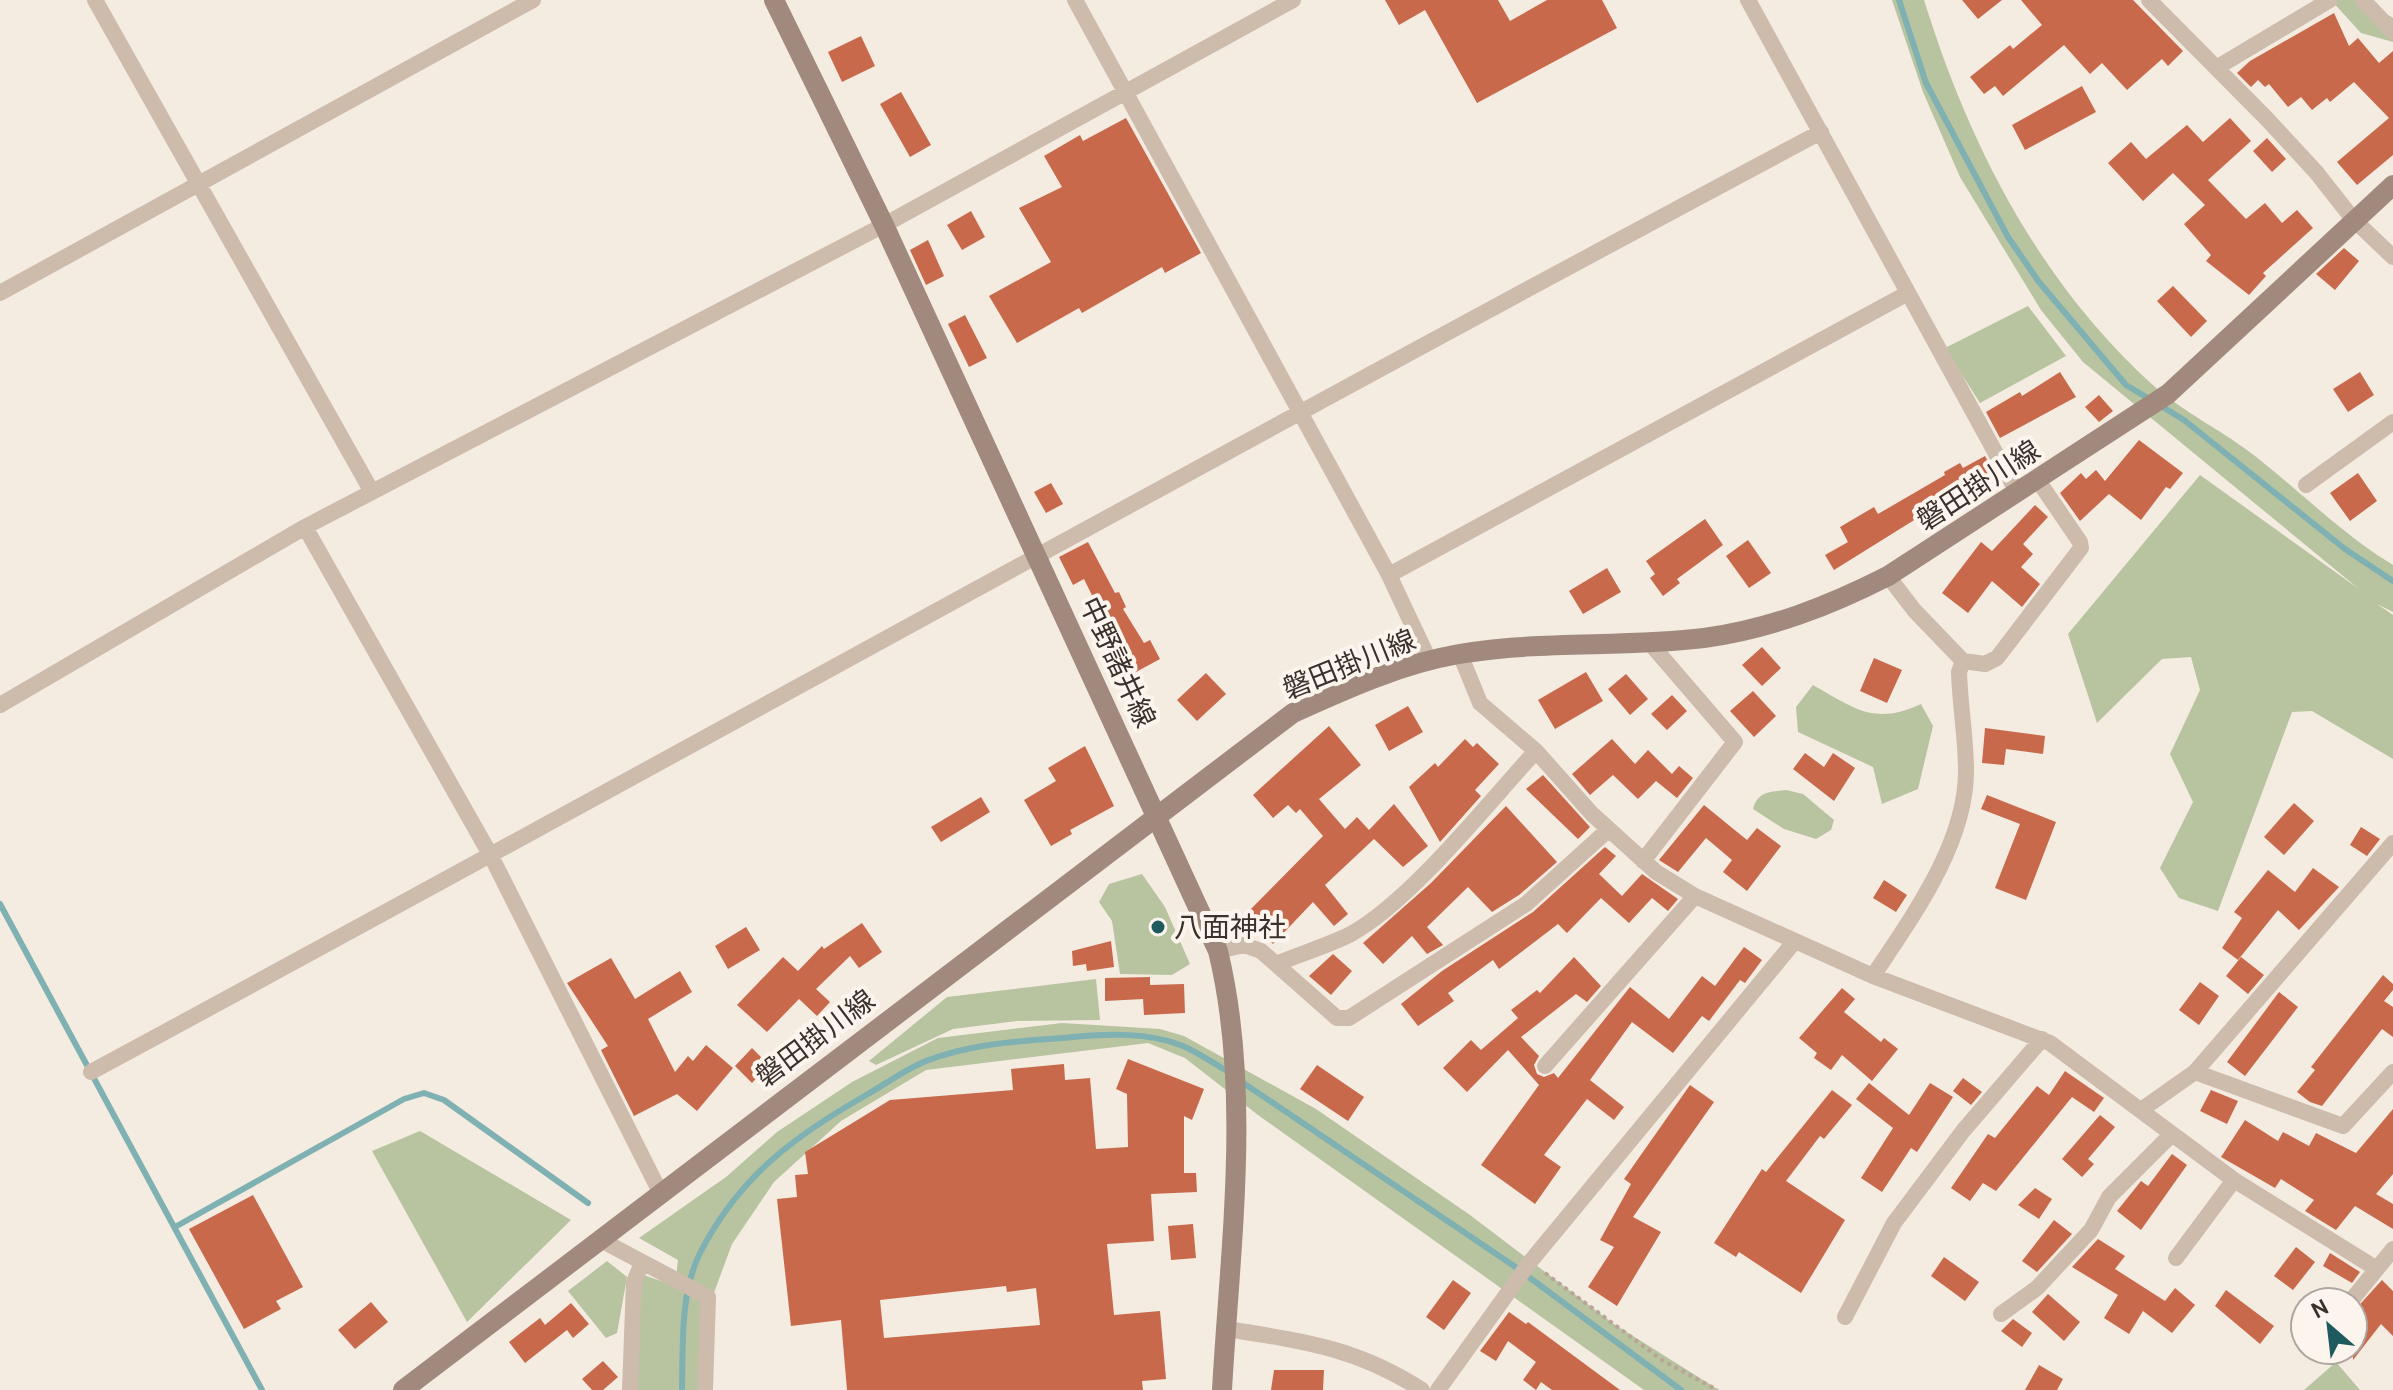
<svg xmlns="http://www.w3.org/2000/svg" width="2393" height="1390" viewBox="0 0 2393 1390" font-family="Cabin,'Noto Sans JP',sans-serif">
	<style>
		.green { fill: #b8c4a0 }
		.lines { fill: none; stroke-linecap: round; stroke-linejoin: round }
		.stream { stroke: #7fb0b2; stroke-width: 6 }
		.building { fill: #c8694b; fill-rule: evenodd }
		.path { stroke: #b9a596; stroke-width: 4; stroke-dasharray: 4 4; stroke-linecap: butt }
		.minor { stroke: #cdbbac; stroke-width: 16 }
		.secondary { stroke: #a18a7d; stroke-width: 20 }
		.poi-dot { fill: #1f5a5e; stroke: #fbf5ee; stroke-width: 3 }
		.labels { text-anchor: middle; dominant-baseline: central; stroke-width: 8; stroke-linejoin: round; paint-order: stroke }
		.street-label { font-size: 28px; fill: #3b302b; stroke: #fbf5ee }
		.poi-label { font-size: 28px; fill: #3b302b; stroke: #fbf5ee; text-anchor: start }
	</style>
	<rect width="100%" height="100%" fill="#f4ebe1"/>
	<path class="green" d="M1892,0H1924C1969,145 2040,284 2155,387C2185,413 2223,431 2255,456C2301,492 2342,534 2393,565V612L2377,604L2393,615V759L2312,711L2292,712L2218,911L2179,898L2160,868L2193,802L2170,754L2200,690L2191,657L2162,659L2097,723L2068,634L2200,475L2359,589L2083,362L2041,310L1960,177L1923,92Z
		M2331,0H2364L2393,18V42L2361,33Z
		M2028,306L2066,356L1980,403L1945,348Z
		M1813,685C1854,708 1874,726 1921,704L1933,726L1918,789L1882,804L1873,767L1798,732L1796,707Z
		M1786,790L1803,794L1834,820L1831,830L1816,839L1784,829L1753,809C1758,791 1769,792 1786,790Z
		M1142,874L1165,907L1190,964L1172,975L1120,974L1112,921L1099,902L1109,884Z
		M1096,979L1100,1020L1017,1021L953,1029L876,1065L869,1061L947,997Z
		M1062,1023L1160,1029L1184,1036L1316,1109L1470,1215L1614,1324L1719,1390H1644L1258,1115L1185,1058L1148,1043L926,1070L841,1121L774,1182L732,1244L708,1309L702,1390H636L638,1273L675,1286L678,1260L639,1238L726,1177L777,1132L852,1082L938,1038Z
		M420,1131L571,1220L467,1322L372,1151Z
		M607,1261L627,1277L617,1333L606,1338L568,1291Z
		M2336,1362L2360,1390H2304Z"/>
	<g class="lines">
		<path class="stream" d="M1899,0L1926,83L2008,237L2039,282L2126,385L2151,400
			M2161,406L2184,420L2345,549L2393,581
			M0,904L262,1390
			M1239,1080L1514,1266L1681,1390
			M175,1227L404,1099L424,1093L444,1100L588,1203
			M682,1390C683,1346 680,1293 700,1253C739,1176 796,1135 868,1094C887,1083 906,1069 926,1061C970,1044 1017,1041 1063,1038C1101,1034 1147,1031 1183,1046C1199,1053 1215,1064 1230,1073"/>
	</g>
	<path class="building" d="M1385,0H1498L1510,21L1547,0H1602L1617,28L1477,103L1425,10L1399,25Z
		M1962,0H2002L1978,19Z
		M2021,0H2133L2183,51L2168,66L2162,59L2127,90L2102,63L2090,74L2064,45L2003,96L1995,86L1984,94L1970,77L2010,45L2013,49L2042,25Z
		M2334,13L2349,46L2358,38L2379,63L2393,51V155L2357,185L2337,162L2389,118L2354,82L2330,102L2327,98L2312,110L2301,97L2288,107L2269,84L2265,87L2258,80L2251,87L2237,73L2250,61Z
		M861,36L875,66L842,82L828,52Z
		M2082,86L2096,112L2025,150L2012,125Z
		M901,92L931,145L910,157L880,104Z
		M1126,118L1201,253L1165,273L1162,267L1082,313L1079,308L1017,343L989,296L1051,262L1019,208L1062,187L1044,156L1080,135L1083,141Z
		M2230,118L2251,141L2208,180L2246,219L2265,203L2282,223L2297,210L2313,228L2263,273L2266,276L2249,295L2206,261L2211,255L2184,224L2205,205L2173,173L2143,201L2108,163L2131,142L2146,159L2187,125L2203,142Z
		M2267,138L2286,159L2272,172L2253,151Z
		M971,211L985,237L962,250L947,225Z
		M928,240L944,276L926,285L910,250Z
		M2344,248L2359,261L2335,290L2316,274Z
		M2173,286L2207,321L2191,337L2157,301Z
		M965,315L987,358L969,367L948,324Z
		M2060,372L2076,397L2000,438L1986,412L2020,392L2022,396Z
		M2360,372L2374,395L2348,412L2333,389Z
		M2099,395L2113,411L2099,422L2085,407Z
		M2139,440L2183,473L2170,489L2166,487L2141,520L2109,494L2080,521L2060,493L2081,473L2086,479L2096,470L2105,481Z
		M1985,456L1998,480L1959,500L1956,494L1834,570L1825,555L1848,542L1840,527L1874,507L1878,514L1945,475L1944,472L1960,463L1963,468Z
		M2358,473L2377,501L2350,521L2330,493Z
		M1051,483L1063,504L1046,513L1034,492Z
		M2035,505L2048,517L2023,544L2033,554L2021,567L2040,584L2022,607L1992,581L1968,613L1942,593L1981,542L1992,551Z
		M1705,519L1723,545L1677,579L1680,583L1663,596L1650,578L1655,574L1646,561Z
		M1748,540L1771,573L1749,588L1726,556Z
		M1088,542L1115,593L1119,592L1126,607L1123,609L1144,643L1150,640L1160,659L1123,679L1100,632L1108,628L1084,579L1073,585L1059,557Z
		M1607,568L1621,592L1583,614L1569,591Z
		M1762,647L1781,668L1762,686L1742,665Z
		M1874,658L1902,670L1887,703L1860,691Z
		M1586,672L1603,701L1555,729L1538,700Z
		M1206,673L1226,694L1197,721L1177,700Z
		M1626,674L1648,699L1630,715L1608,689Z
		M1753,691L1776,716L1754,737L1730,711Z
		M1672,695L1687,711L1667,730L1651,714Z
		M1408,706L1423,732L1389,751L1375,725Z
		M1329,726L1361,765L1319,799L1345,829L1357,817L1369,830L1394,804L1428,846L1403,867L1374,839L1325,885L1348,914L1334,926L1313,902L1273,944L1244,916L1323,836L1300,809L1296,813L1288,805L1273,818L1253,795Z
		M1985,728L2045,736L2043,754L2006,749L2004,765L1982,763Z
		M1465,739L1473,747L1477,743L1499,764L1475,790L1481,796L1440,842L1409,787L1435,763L1438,767Z
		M1612,739L1635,764L1648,750L1672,774L1679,766L1693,778L1677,798L1656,781L1638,799L1613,775L1590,795L1572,774Z
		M1085,746L1114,806L1070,830L1072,834L1051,846L1024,800L1056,781L1048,768Z
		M1805,753L1824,767L1833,753L1855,768L1834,801L1793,769Z
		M1543,775L1590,827L1578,839L1526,789Z
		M1987,795L2056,822L2026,900L1995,888L2020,824L1981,809Z
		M981,797L990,812L941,842L931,827Z
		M2294,803L2314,821L2284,855L2264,837Z
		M1704,805L1747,840L1757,828L1781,846L1747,891L1723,872L1732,860L1706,838L1678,872L1659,860Z
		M1506,806L1557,862L1519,895L1492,912L1468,887L1427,927L1443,945L1427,954L1412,936L1383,964L1363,943L1431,883Z
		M2361,827L2380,839L2367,856L2350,845Z
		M1605,847L1616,856L1599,874L1622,896L1642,874L1678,899L1668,911L1652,898L1629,923L1601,898L1567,933L1558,924L1499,969L1493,960L1448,993L1454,1001L1418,1026L1401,1004L1442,971L1533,912Z
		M2313,868L2339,887L2299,930L2278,910L2238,960L2222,948L2242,918L2234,912L2268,870L2295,892Z
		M1884,880L1907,895L1896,912L1873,898Z
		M862,923L882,952L859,968L850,956L816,989L830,1002L817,1016L799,999L767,1032L737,1005L783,957L798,971L822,946L824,949Z
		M746,927L760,950L728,969L715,946Z
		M1111,941L1114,967L1087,971L1086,964L1073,966L1072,951Z
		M1744,947L1762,960L1745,983L1740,980L1709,1021L1702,1016L1673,1053L1632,1022L1590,1080L1624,1107L1614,1120L1587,1099L1544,1155L1561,1167L1535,1204L1481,1165L1539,1085L1508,1050L1467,1092L1443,1068L1471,1040L1481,1050L1518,1018L1511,1010L1537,990L1540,993L1574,957L1601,986L1587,1002L1576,994L1521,1037L1539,1056L1534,1065L1537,1074L1544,1077L1554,1073L1558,1078L1630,987L1669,1019L1702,976L1715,986Z
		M1333,954L1352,971L1331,995L1309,976Z
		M2241,957L2264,975L2248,994L2226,976Z
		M611,958L635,999L680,971L692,992L648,1019L675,1072L688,1056L693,1061L706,1045L733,1068L697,1111L677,1094L634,1116L601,1050L608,1046L567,983Z
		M2383,975L2393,984V990L2384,1001L2393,1007V1037L2382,1029L2322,1106L2310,1102L2297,1092L2315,1070L2311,1067Z
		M1150,977V985L1184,984L1185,1013L1144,1015L1143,999L1105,1001V978Z
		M2200,982L2219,996L2199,1025L2179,1010Z
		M1842,988L1855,999L1844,1012L1881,1042L1884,1038L1898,1049L1872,1081L1842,1055L1831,1070L1814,1058L1817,1053L1799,1038Z
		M2279,992L2298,1007L2245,1076L2227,1062Z
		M752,1048L769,1065L752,1083L735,1066Z
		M1128,1059L1204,1089L1192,1120L1184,1116V1173H1196L1197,1192L1151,1194L1154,1241L1107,1244L1114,1315L1160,1311L1166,1379L1142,1381L1143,1390H847L841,1320L791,1326L777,1199L797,1197L795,1175L808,1174L805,1152L890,1100L1013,1090L1011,1069L1064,1064L1065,1080L1090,1078L1096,1149L1128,1147L1127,1094L1116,1089ZM1006,1286L1007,1292L1036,1288L1040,1325L884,1338L880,1300Z
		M1317,1065L1364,1097L1348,1121L1300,1089Z
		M2065,1071L2104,1098L2094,1112L2072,1097L1996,1191L1983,1183L1970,1201L1951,1188L1988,1134L1995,1138L2037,1086L2049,1095Z
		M1963,1078L1982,1092L1971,1105L1953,1091Z
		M1869,1083L1909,1115L1930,1083L1953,1097L1917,1152L1911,1148L1882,1192L1861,1178L1893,1128L1856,1099Z
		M1690,1085L1714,1102L1633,1217L1661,1232L1617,1306L1588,1287L1614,1247L1600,1240L1631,1184L1624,1179Z
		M1832,1090L1852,1105L1824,1139L1820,1136L1786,1181L1845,1220L1801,1293L1739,1252L1736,1257L1714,1243L1762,1169L1766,1172Z
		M2211,1090L2238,1101L2227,1124L2200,1111Z
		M2393,1109V1174L2376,1194L2393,1204V1229L2355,1206L2336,1230L2305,1211L2314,1200L2281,1179L2275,1188L2221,1157L2245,1120L2278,1141L2283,1132L2309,1146L2316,1133L2356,1153Z
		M2100,1115L2115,1127L2088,1159L2094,1164L2082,1177L2062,1159Z
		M2172,1154L2187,1165L2141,1230L2117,1211L2141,1181L2148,1186Z
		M2035,1188L2052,1199L2039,1219L2018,1205Z
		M253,1195L303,1287L276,1301L281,1309L244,1329L189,1229Z
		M2054,1220L2072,1234L2037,1272L2022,1261Z
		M1193,1224L1196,1258L1171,1260L1168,1226Z
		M2098,1239L2125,1256L2115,1269L2165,1301L2175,1288L2195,1305L2172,1333L2143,1311L2129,1334L2104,1318L2118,1295L2072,1267Z
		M2296,1247L2315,1262L2293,1290L2274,1276Z
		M2330,1253L2360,1272L2352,1283L2323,1266Z
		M1944,1257L1979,1282L1965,1301L1931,1276Z
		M1453,1280L1471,1293L1444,1330L1426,1317Z
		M2382,1280L2393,1291V1336L2381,1324L2353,1360V1312Z
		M2226,1290L2274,1326L2260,1344L2215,1306Z
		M2048,1294L2080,1322L2064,1341L2032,1312Z
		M371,1302L388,1322L355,1349L338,1330Z
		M571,1303L589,1324L573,1338L567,1330L525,1363L509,1342L540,1318L545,1325Z
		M1509,1312L1526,1324L1528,1322L1620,1390H1552L1541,1382L1536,1390L1523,1380L1536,1362L1508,1341L1496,1361L1480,1351Z
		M2013,1319L2032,1333L2022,1347L2001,1331Z
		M603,1361L618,1377L603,1390H592L582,1379Z
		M2039,1365L2063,1379L2057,1390H2025Z
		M1274,1370H1324L1323,1390H1271Z"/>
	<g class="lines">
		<path class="path" d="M1545,1273L1662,1360L1717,1390"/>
		<path class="minor" d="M95,0L372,492
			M1075,0L1389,575L1429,660
			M1748,0L2017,492
			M2149,0L2267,119L2316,172L2353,219L2393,257
			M2363,0L2393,32
			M2216,68L2330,0
			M0,293L533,0
			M2306,485L2393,422
			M305,527L491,856L660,1192
			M1389,575L1908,293
			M1460,654L1480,703L1536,751L1592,814L1656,872L1695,896L1873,976L2050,1043L2234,1180L2377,1269
			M1963,661L1985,664L1997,658L2081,548L2080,542L2037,479
			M0,705L305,527L884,225L1293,0
			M1643,861L1735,742L1649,642
			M1218,951L1244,945L1261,951L1337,1018H1349L1526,904L1608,830
			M1276,964C1300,954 1327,946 1351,934C1411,901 1487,804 1536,751
			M1873,976C1912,917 1966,844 1966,771C1966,738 1960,705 1959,672L1963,661L1914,610L1888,576
			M1545,1066L1695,896
			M91,1072C669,760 1242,440 1821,132
			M2195,1072L2343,1126L2393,1072
			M2141,1110L2195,1072L2393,843
			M599,1239L708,1297L705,1390
			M2176,1258L2234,1180
			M2350,1302L2393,1249
			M2001,1314L2037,1288L2091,1230L2109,1197L2172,1134
			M1845,1317L1894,1223L1963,1131L2042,1039
			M1226,1329C1302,1341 1355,1347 1422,1390
			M630,1390L634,1282L642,1263
			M1438,1390L1530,1262L1795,941"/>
		<path class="secondary" d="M774,0L884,225L1218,951C1252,1091 1230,1247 1222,1390
			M403,1390L1293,713C1346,689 1401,664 1459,654C1540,640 1623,648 1704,638C1770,629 1829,606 1888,576L2168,394L2393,185"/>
	</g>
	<circle class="poi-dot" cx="1158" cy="927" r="8"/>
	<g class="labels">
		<g class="street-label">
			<text transform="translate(1978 485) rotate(-33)">磐田掛川線</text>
			<text transform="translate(1118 662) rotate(65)">中野諸井線</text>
			<text transform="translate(1349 664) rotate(-22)">磐田掛川線</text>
			<text transform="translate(815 1038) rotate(-37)">磐田掛川線</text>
		</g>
		<g class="poi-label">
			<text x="1174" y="927">八面神社</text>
		</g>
	</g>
	<g transform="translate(2329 1326) rotate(332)"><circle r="38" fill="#fbf5ee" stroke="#aea6a0" stroke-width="2"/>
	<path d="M0-6L14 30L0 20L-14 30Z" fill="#1f5a5e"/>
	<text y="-12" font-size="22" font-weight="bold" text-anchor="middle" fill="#3b302b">N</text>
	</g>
</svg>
